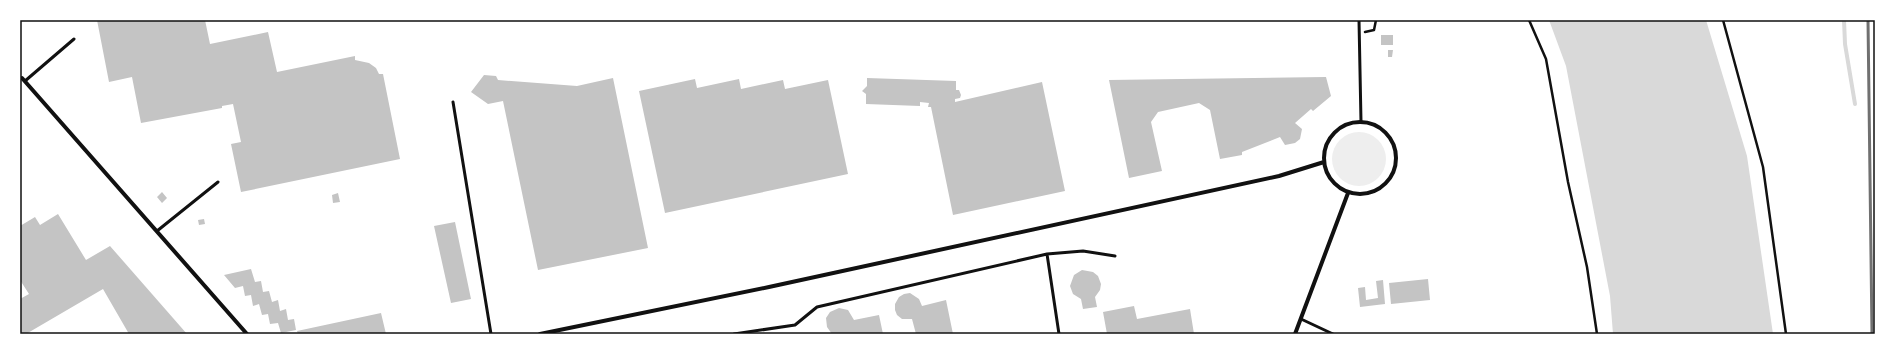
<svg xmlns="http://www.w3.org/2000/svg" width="1895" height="354" viewBox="0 0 1895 354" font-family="'Space Grotesk',sans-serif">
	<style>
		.green { fill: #eee }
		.water { fill: #d9d9d9 }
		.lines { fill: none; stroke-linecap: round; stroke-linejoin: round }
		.stream { stroke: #d9d9d9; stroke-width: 4 }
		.building { fill: #c4c4c4 }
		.path { stroke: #111; stroke-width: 2.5 }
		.service { stroke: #111; stroke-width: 3 }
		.minor { stroke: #111; stroke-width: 4 }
		.rail { stroke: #707070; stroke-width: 3 }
		.neatline { fill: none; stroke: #111; stroke-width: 1.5 }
	</style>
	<rect width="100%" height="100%" fill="#fff"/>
	<path class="green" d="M1332 159a27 27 0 1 1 54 0a27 27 0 1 1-54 0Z"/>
	<path class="water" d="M1549,20H1706L1747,156L1773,334H1613L1610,296L1566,66Z"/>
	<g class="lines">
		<path class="stream" d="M1844,20L1845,44L1855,104"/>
	</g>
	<path class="building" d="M97,20H205L210,44L268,32L277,72L355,56V60L369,63L376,68L379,74H383L400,159L241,192L231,144L241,142L233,104L222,106V108L141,123L132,77L109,82Z
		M1381,35H1393V45H1381Z
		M1388,50H1393L1392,57H1388Z
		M484,75L496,76L498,80L577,86L613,78L648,248L538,270L503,101L488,104L471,92Z
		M1326,77L1331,96L1313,111L1311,109L1295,123L1302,129L1300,139L1295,143L1285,145L1280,137L1242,152V155L1220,159L1210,110L1199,103L1158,112L1151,122L1162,171L1129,178L1109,80Z
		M867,78L956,81V90H959L961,95L960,98L955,99V102L1042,82L1065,191L953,215L931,107H928L929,103L920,102V106L866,104V94L862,91L867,86Z
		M695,79L697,88L739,79L741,89L783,80L785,89L828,80L848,174L665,213L639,91Z
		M162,192L167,198L162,203L157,197Z
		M338,193L340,202L333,203L332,195Z
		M58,214L86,260L110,246L187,334H129L103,289L26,334H20V299L29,294L20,280V226L35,217L40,225Z
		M204,219L205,224L199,225L198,220Z
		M455,222L471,299L451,303L434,226Z
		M251,269L255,282L261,281L263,292L269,291L272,302L278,300L280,311L286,309L288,320L294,319L296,330L281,333L278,323L270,324L268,314L262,315L259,304L253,306L251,295L245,296L243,286L235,288L224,275Z
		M1082,270L1093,272L1098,276L1101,284L1100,290L1095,297L1097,307L1083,309L1081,299L1073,294L1070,286L1074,275Z
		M1428,279L1430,300L1391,304L1389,283Z
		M1383,280L1385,304L1360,307L1358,288L1365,287L1366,300L1378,298L1376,281Z
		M910,293L919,299L922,306L946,300L953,334H916L912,319H902L897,315L895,310V304L899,297L904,294Z
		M1134,306L1137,319L1190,309L1194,334H1107L1103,312Z
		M839,308L848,310L854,320L879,315L883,334H832L827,327L826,318L830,312Z
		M381,313L386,334H298L297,331Z"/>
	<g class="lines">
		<path class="path" d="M1529,20L1546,59L1568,182L1587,267L1597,334
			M1723,20L1763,167L1786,334
			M1365,32L1374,30L1376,20"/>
		<path class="service" d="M1359,20L1361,122
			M25,81L74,39
			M453,102L491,334
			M157,231L218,182
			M1047,254L1059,334
			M1301,319L1333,334
			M734,334L795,325L817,307L1047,254L1083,251L1115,256"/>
		<path class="minor" d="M22,78L247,334
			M1324 158a36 36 0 1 1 72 0a36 36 0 1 1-72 0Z
			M540,334L769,287L1279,176L1324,162
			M1295,334L1348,193"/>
		<path class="rail" d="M1868,20L1872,334"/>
	</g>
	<rect width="1895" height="354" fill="none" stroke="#ffffff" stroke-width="42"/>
	<rect x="21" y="21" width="1853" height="312" class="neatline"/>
</svg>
